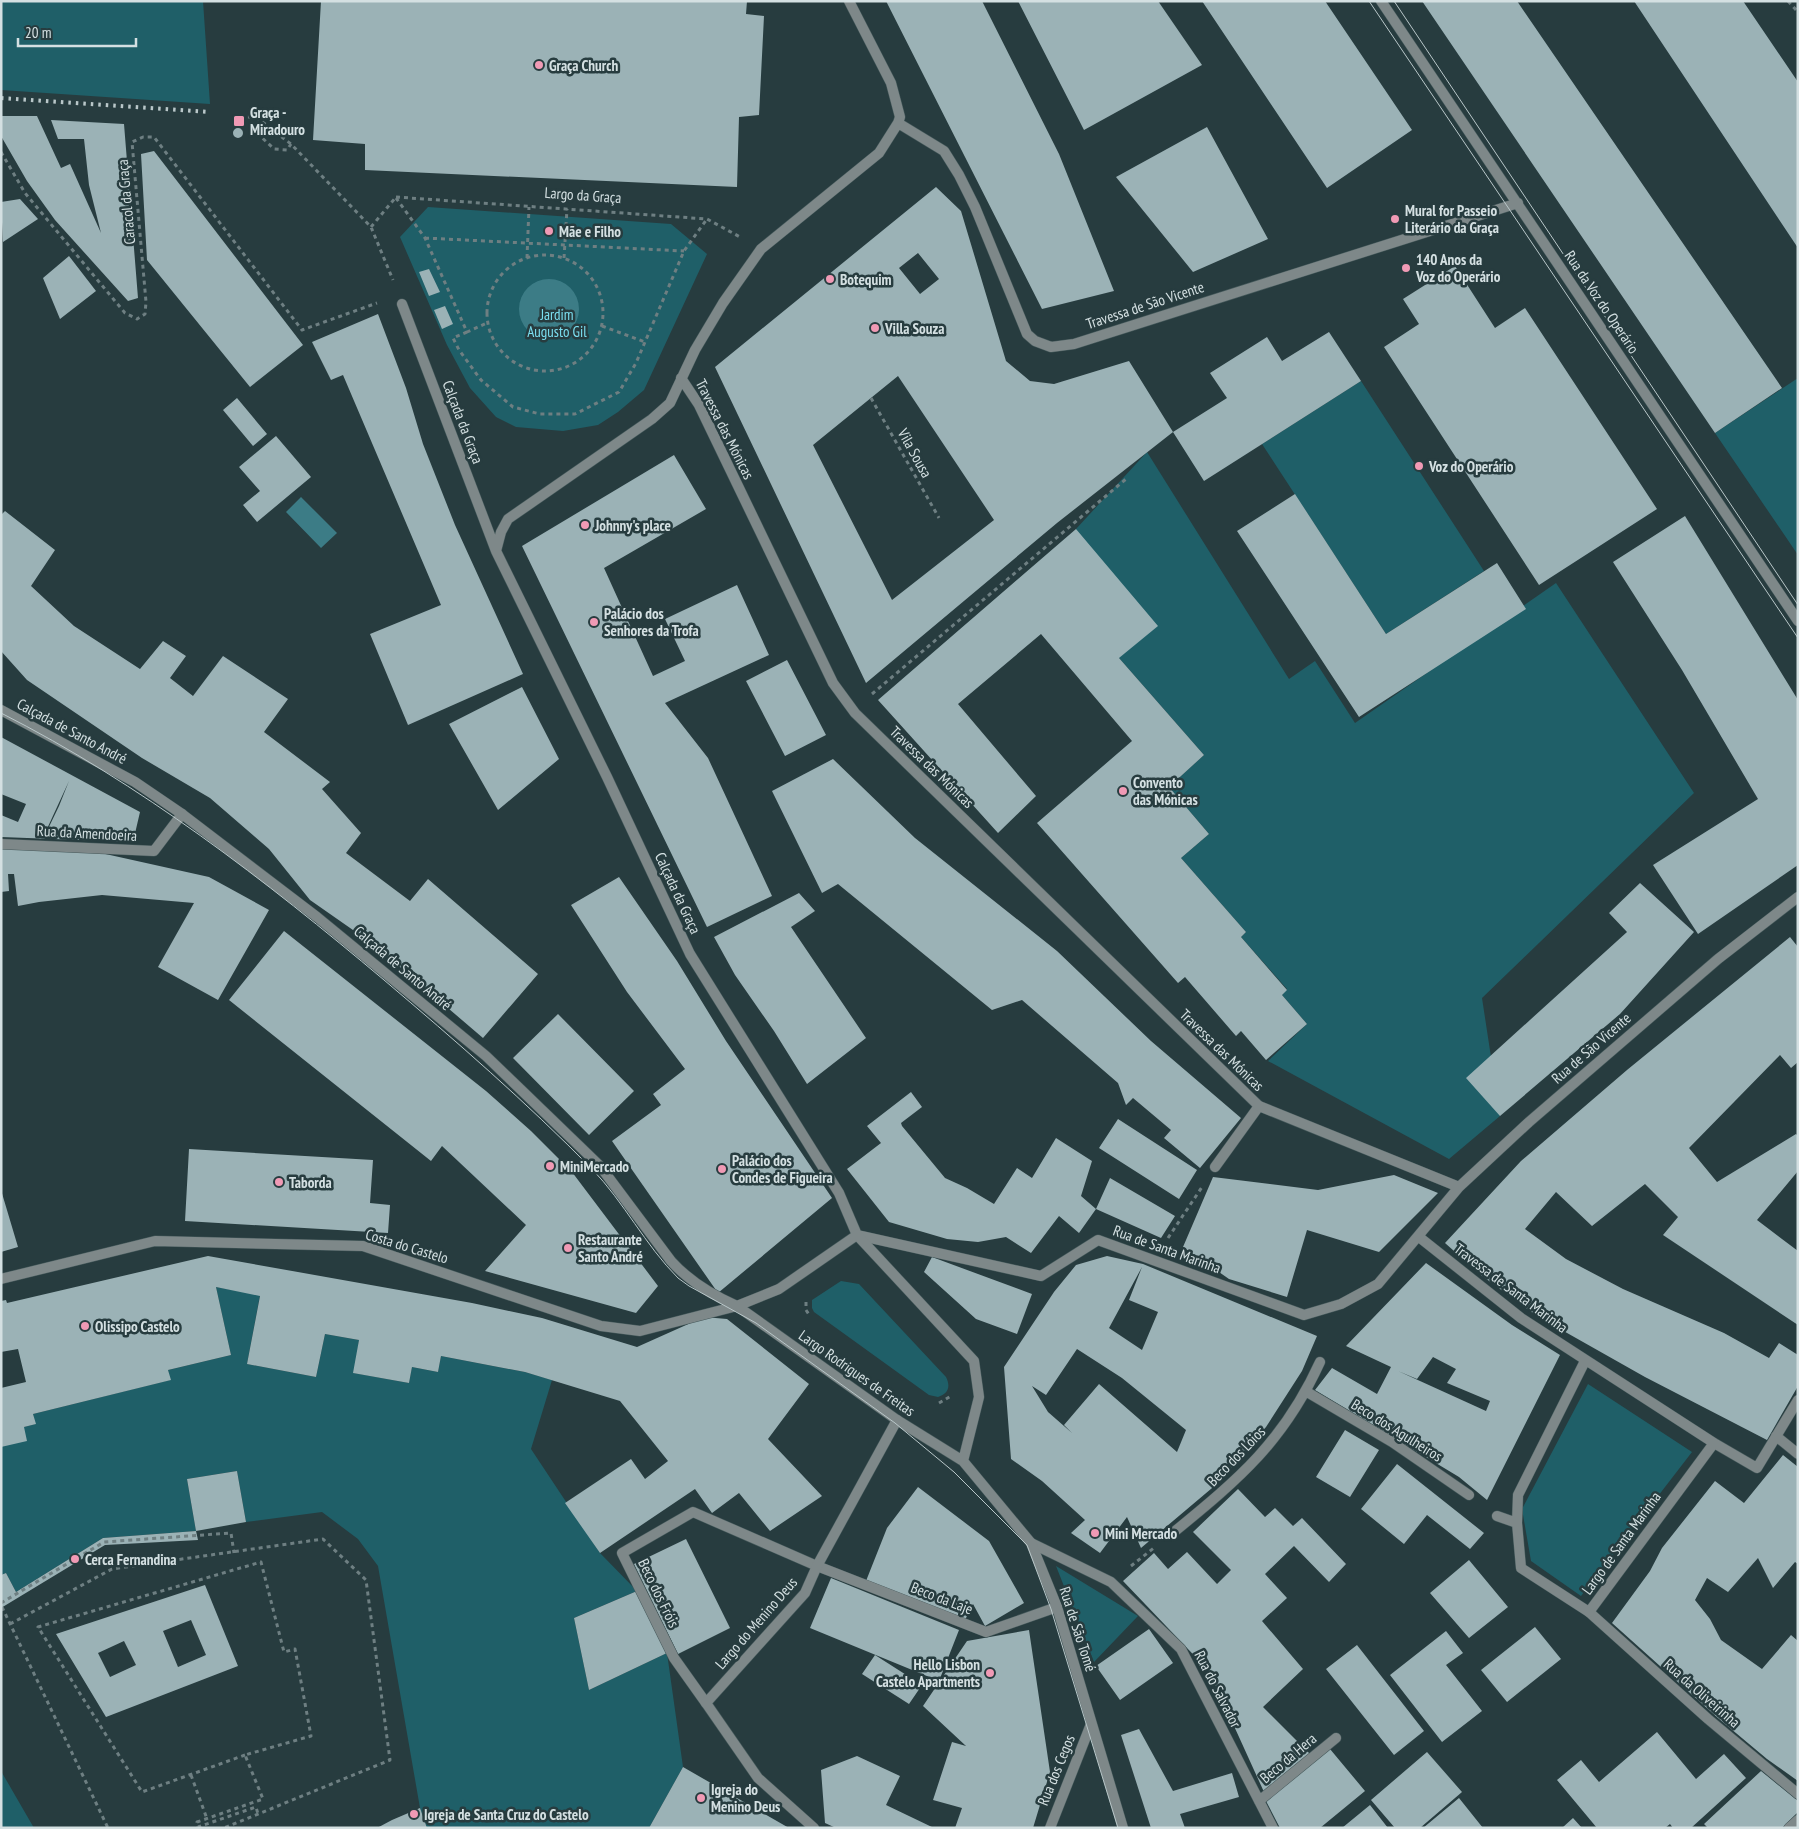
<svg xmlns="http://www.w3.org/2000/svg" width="1799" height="1829" viewBox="0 0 1799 1829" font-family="'PT Sans Narrow',sans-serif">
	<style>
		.green { fill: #1f5f68 }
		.water { fill: #3c7c86 }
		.building { fill: #9bb2b6; fill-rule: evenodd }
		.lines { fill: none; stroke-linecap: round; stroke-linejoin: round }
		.pedestrian-casing { stroke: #465a5c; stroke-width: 11 }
		.minor-casing { stroke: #465a5c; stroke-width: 11 }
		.tertiary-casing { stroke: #465a5c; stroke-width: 11 }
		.path { stroke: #6e7f82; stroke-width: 3; stroke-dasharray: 4 4; stroke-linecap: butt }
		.pedestrian { stroke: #7e8889; stroke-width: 10 }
		.minor { stroke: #7e8889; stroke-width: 10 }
		.tertiary { stroke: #7e8889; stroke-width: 10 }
		.tram { stroke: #b9c7c9; stroke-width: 1 }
		.rail { stroke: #b9c7c9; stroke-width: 4; stroke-dasharray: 2.5 5; stroke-linecap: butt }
		.poi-dot { fill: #f09ab5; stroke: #273c3f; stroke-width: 2 }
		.labels { text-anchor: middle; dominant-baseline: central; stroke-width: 5; stroke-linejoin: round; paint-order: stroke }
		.poi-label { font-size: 15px; font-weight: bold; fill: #d4e0e2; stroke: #273c3f; text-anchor: start }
		.street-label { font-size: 15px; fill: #d4e0e2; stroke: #273c3f }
		.park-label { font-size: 15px; fill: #7bdff0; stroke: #273c3f }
	</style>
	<rect width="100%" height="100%" fill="#273c3f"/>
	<path class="green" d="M1,1H203L210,104L1,90Z
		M428,207L671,224L707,254L644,390L618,412L598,425L563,431L516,427L496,417L470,388L447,345L400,237Z
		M1798,378V555L1715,433Z
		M1361,381L1484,571L1386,634L1262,444Z
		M1147,452L1289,679L1315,661L1355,723L1556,583L1694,793L1482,998L1500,1116L1449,1159L1268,1061L1307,1024L1282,995L1287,989L1241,937L1246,932L1181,858L1209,834L1169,787L1204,755L1119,658L1076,529Z
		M841,1281L859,1284L946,1377C951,1387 948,1394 938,1397L929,1395L814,1312L812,1308V1300Z
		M216,1287L260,1295L247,1364L316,1377L325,1334L359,1340L354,1373L409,1383L412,1367L438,1372L441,1356L525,1372L552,1380L531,1449L600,1553L637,1591L574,1618L589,1690L667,1653L683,1767L649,1828H427L420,1808L378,1566L358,1539L322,1512L246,1522L237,1471L187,1479L196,1531L103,1538L16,1592L6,1573L1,1575V1447L24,1427L35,1424L33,1414L170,1380L168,1370L231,1355Z
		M1588,1384L1692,1452L1581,1596L1531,1561L1522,1509Z
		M1056,1566L1138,1616L1094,1662Z
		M1,1771L34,1828H1Z"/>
	<path class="water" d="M519 309a30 30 0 1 1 60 0a30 30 0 1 1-60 0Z
		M301,497L337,533L321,548L286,512Z"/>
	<path class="building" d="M321,1H747L746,14L764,16L759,115L739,117L737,187L365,170V144L313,140Z
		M886,1H982L1059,154L1114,291L1042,309Z
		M1018,1H1158L1202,65L1084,130Z
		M1202,1H1325L1412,130L1327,188Z
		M1422,1H1517L1782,388L1715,433Z
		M1634,1H1743L1798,82V248Z
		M1,116H37L61,168L70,164L101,233L89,185L84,139H58L51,120L124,124L138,298L128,301L55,220L27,181L1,136Z
		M1207,127L1268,239L1193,272L1116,177Z
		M233 133a5 5 0 1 1 10 0a5 5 0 1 1-10 0Z
		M154,151L303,345L250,387L147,260L141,154Z
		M936,187L961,211L1006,361L1030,381L1054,384L1129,361L1173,432L1057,523L866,683L715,367ZM918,253L939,279L920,294L899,268ZM898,376L994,520L892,600L813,445Z
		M20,199L38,219L3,242L1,202Z
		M69,256L96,291L60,319L43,278Z
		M1455,266L1495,328L1525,308L1657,509L1539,585L1384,347L1419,324L1403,299Z
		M429,269L440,292L429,296L419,272Z
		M445,306L453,324L442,329L434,310Z
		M378,314L406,388L423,444L455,525L523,674L408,725L370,634L441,605L343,375L331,380L312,342Z
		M1329,332L1361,381L1204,481L1173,432L1227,398L1210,373L1267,337L1282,361Z
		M237,398L267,434L253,446L223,410Z
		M276,436L311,477L257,522L243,505L260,491L239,467Z
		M674,455L706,509L604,568L653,676L685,661L665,619L737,585L769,655L665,703L708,758L772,896L707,927L522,546Z
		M1295,494L1386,634L1497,563L1526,609L1359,717L1237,531Z
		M5,511L55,550L31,586L74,626L140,669L163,641L186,656L170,678L193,696L223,656L288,699L264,732L330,782L322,789L361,833L346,853L410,901L428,879L538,974L483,1038L373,944L310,900L269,849L210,798L142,758L27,680L1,651V515Z
		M1685,516L1798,700V865L1698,934L1653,865L1758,799L1682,670L1613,562Z
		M1076,529L1158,626L1119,658L1204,755L1169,787L1209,834L1181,858L1246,932L1241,937L1287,990L1282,995L1307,1024L1266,1060L1241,1031L1236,1036L1185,977L1178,983L1037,823L1132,741L1041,634L958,704L1036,796L998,833L878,700Z
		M787,660L826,735L785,756L746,681Z
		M522,687L559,759L498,810L449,724Z
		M1,737L140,812L133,842L1,837V815L18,822L26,804L1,794ZM69,781L59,806L47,831H46Z
		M833,759L915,838L1057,951L1151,1041L1241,1118L1200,1168L1164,1138L1171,1130L1133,1098L1126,1105L1118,1083L1022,1000L992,1010L838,884L822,893L772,791Z
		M1,848L101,853L209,877L269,910L218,1000L158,967L194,903L102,895L39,902L18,906L14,874H8L9,891L1,892Z
		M619,877L677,961L726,1041L832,1198L718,1293L612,1141L661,1105L653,1094L685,1069L627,992L571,905Z
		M1640,883L1694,932L1620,1014L1500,1116L1466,1078L1627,932L1609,913Z
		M799,893L815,911L791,927L866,1038L807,1084L774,1031L735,975L714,937Z
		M284,931L486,1091L531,1131L572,1172L658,1286L636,1313L485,1271L526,1225L442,1146L431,1161L229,1000Z
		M1790,937L1798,947V1062L1791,1068L1780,1055L1689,1148L1717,1182L1796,1134L1798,1136V1171L1757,1220L1798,1251V1325L1663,1235L1678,1217L1645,1184L1592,1226L1556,1192L1525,1229L1566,1259L1623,1289L1724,1333L1769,1358L1779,1343L1798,1355V1386L1767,1440L1645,1377L1537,1316L1481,1275L1445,1243L1521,1161L1627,1070Z
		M558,1014L634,1091L589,1135L513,1058Z
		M911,1092L922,1107L901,1123L902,1126L945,1178L967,1188L994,1204L1017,1168L1032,1178L1056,1138L1092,1161L1081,1196L1096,1209L1079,1233L1059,1216L1031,1253L1006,1237L978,1242L947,1239L889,1222L847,1169L881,1143L867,1126Z
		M1118,1119L1197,1170L1179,1199L1099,1148Z
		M189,1149L373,1160L370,1203L390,1205L388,1233L185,1221Z
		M1394,1175L1438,1193L1379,1252L1307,1230L1287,1297L1229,1279L1183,1247L1213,1177L1318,1190Z
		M1110,1178L1175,1216L1161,1238L1096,1209Z
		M1,1190L18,1247L1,1252Z
		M208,1256L472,1303L542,1318L637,1347L704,1317L727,1319L809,1384L768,1439L822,1496L770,1531L739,1493L712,1513L695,1489L600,1553L565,1503L631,1459L645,1479L668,1461L620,1401L525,1372L441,1356L438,1372L412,1367L409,1383L353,1373L359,1340L325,1334L316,1377L247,1364L260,1296L216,1287L231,1355L168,1370L171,1380L33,1414L36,1424L24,1427L27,1441L1,1447V1388L26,1382L18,1349L1,1352V1301L6,1300L7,1303Z
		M1107,1256L1143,1264L1317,1336L1302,1371L1266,1427L1218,1483L1141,1548L1127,1517L1100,1553L1071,1533L1085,1520L1042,1481L1011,1459L1004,1367L1054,1292L1076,1265ZM1142,1267L1129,1300L1158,1312L1142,1350L1109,1328ZM1077,1349L1122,1378L1186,1430L1177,1452L1099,1384L1064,1425L1072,1433L1048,1412L1032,1386L1046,1395Z
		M932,1257L1032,1294L1017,1334L976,1319L924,1272Z
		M1426,1263L1512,1325L1560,1355L1487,1500L1459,1477L1315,1390L1332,1368L1377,1394L1391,1367L1346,1346ZM1433,1357L1456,1369L1447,1383L1490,1401L1486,1411L1398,1371L1417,1379Z
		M1345,1430L1379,1450L1350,1497L1316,1477Z
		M1783,1455L1798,1467V1564L1795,1562L1773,1588L1758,1558L1728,1592L1707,1578L1695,1600L1710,1619L1721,1640L1762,1669L1791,1635L1798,1641V1781L1767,1759L1718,1718L1612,1623L1650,1571L1662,1548L1715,1481L1744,1503Z
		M1397,1464L1484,1533L1470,1549L1427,1515L1404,1544L1361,1509Z
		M237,1471L246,1522L196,1531L187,1479Z
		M918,1487L989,1541L1024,1603L985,1626L973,1604L965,1620L866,1581L887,1528Z
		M1238,1489L1265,1517L1275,1508L1293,1526L1302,1518L1346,1564L1329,1582L1294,1546L1265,1574L1287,1598L1262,1621L1303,1669L1263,1707L1310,1754L1264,1792L1209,1671L1123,1581L1154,1553L1168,1569L1187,1552L1217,1584L1231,1570L1193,1532Z
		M196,1531L198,1540L105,1545L1,1608V1575L6,1573L16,1592L103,1538Z
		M686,1539L730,1628L678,1654L634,1564Z
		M1469,1560L1508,1607L1469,1638L1430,1593Z
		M831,1578L959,1630L939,1681L810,1628Z
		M205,1585L238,1666L106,1717L56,1634ZM191,1620L206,1655L178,1667L163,1631ZM124,1641L136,1665L110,1677L98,1653Z
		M637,1591L667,1653L589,1690L574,1618Z
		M1535,1627L1561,1659L1507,1702L1481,1670Z
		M1149,1629L1173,1663L1120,1700L1096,1666Z
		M1029,1630L1050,1772L1033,1828H955L962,1808L933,1800L952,1742L966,1746L923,1706L967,1641Z
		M1446,1631L1463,1653L1446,1665L1482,1711L1442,1742L1390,1675Z
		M1357,1645L1424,1731L1394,1755L1326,1669Z
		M875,1655L922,1685L909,1704L862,1674Z
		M1139,1729L1173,1791L1232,1773L1239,1797L1180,1814L1185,1828H1151L1121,1735Z
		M1657,1732L1696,1779L1724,1754L1746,1778L1691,1828H1673L1670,1824L1665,1828H1597L1557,1780L1581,1760L1599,1782Z
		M1330,1749L1365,1791L1320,1828H1280L1266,1801Z
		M1427,1752L1462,1792L1420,1828H1395L1371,1800Z
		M857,1756L900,1776L886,1805L934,1828H836L825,1823L821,1770Z
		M683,1767L789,1828H649Z
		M1761,1771L1798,1801V1812L1782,1828H1708L1704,1824Z
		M1459,1798L1483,1828H1423Z
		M1370,1805L1388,1828H1342Z
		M420,1808L427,1828H377L392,1820Z
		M1573,1818L1582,1828H1562Z"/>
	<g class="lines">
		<defs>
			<path id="pedestrian" d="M1,844L154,851L182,814
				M1215,1167L1259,1106
				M1307,1392L1392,1442L1469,1495
				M1174,1532C1240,1478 1284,1441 1320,1362
				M1031,1543L1111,1582L1181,1649L1273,1828
				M1589,1612L1708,1719L1798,1794
				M706,1703L674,1658L622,1553L693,1512L817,1566L986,1632L1057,1607
				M1259,1801L1336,1738
				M1789,1828L1798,1820"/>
			<path id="minor" d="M849,1L891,83L900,117L898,123L879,153L761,249L723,303L695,350L670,403L652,419L508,519L501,532L496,551L607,777L690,954L839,1193L857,1235L1041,1276L1098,1240L1304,1315L1341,1304L1378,1284L1459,1187L1529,1122L1718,959L1798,897
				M1381,1L1798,621
				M898,123L944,151L959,175L975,207L1027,334L1035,341L1051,347L1074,344L1518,203
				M402,304L496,551
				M681,378L699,405L833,683L855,713L1259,1106L1459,1187
				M1419,1237L1521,1318L1714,1443L1589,1612L1521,1568L1517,1523L1518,1495L1585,1361
				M1,1279L155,1241L363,1246L601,1326L640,1331L737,1306
				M1776,1436L1798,1454
				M1714,1443L1757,1468L1798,1400
				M1497,1516L1517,1523
				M814,1828L758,1778L706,1703L805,1593L817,1566L897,1420
				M1050,1828L1091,1724"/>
			<path id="tertiary" d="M1,710L135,782L182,814L317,917L486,1056L600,1166L671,1261C689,1281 712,1295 737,1306L897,1420L963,1461L1031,1543L1057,1607L1123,1828
				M737,1306L779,1289L857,1235L974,1361L979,1397L963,1461"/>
		</defs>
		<use href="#pedestrian" class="pedestrian-casing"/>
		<use href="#minor" class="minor-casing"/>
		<use href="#tertiary" class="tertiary-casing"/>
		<path class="path" d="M1788,1L1798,12
			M239,128L244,117H256L291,144L371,227L393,280
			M257,133L274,149L287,150L291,144
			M1,152L25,193L125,313L137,319L145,314L146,302L132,142L143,137H154L302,330L377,303
			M396,197L707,219L740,237
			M396,198L425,238L467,332L487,323
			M371,227L396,197
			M425,238L684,251
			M487 313a58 58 0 1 1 116 0a58 58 0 1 1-116 0Z
			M527,258L529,207
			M564,258L567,209
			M602,326L645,342
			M467,332L453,338L459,350L481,380L513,407L540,414H575L619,392L636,363L684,251L707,219
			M871,398L939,518
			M872,694L1126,479
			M1168,1238L1202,1187
			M806,1302V1310L810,1316
			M939,1403L951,1396
			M1131,1566L1155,1547
			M1,1603L104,1542L231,1533L234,1553
			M2,1607L108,1828
			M10,1624L112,1569L323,1539L366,1580L390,1760L224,1828
			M245,1755L142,1792L38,1627L261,1562L284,1652L295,1649L311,1736L245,1755L263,1799L197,1822L198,1827L256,1807L258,1814
			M191,1775L207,1819"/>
		<use href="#pedestrian" class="pedestrian"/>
		<use href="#minor" class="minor"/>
		<use href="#tertiary" class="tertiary"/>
		<path class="tram" d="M1369,1L1798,638
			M1394,1L1798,605
			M1,713C141,784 265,880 384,980C456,1041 526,1102 592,1169C624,1202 645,1245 678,1278L689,1286L756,1323L895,1423L954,1472L1027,1545L1051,1609L1118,1828"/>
		<path class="rail" d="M1,98L210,112"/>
	</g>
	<g class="poi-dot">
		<circle cx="539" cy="65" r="5"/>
		<rect x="233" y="115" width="12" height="12" rx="2.5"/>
		<circle cx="1395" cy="219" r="5"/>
		<circle cx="549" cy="231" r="5"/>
		<circle cx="1406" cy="268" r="5"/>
		<circle cx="830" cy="279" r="5"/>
		<circle cx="875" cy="328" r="5"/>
		<circle cx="1419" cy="466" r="5"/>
		<circle cx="585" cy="525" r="5"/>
		<circle cx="594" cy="622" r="5"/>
		<circle cx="1123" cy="791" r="5"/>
		<circle cx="550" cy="1166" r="5"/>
		<circle cx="722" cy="1169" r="5"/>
		<circle cx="279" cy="1182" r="5"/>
		<circle cx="568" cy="1248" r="5"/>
		<circle cx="85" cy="1326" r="5"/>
		<circle cx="1095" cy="1533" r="5"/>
		<circle cx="75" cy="1559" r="5"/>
		<circle cx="990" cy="1673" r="5"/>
		<circle cx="701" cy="1798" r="5"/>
		<circle cx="414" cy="1814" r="5"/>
	</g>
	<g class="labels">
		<g class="poi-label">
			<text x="549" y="65">Graça Church</text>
			<text x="250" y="112">Graça -<tspan x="250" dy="17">Miradouro</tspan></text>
			<text x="1405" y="210">Mural for Passeio<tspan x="1405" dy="17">Literário da Graça</tspan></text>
			<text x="559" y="231">Mãe e Filho</text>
			<text x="1416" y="259">140 Anos da<tspan x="1416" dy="17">Voz do Operário</tspan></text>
			<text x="840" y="279">Botequim</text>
			<text x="885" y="328">Villa Souza</text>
			<text x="1429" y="466">Voz do Operário</text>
			<text x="595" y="525">Johnny's place</text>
			<text x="604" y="613">Palácio dos<tspan x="604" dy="17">Senhores da Trofa</tspan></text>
			<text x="1133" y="782">Convento<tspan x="1133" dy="17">das Mónicas</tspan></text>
			<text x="732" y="1160">Palácio dos<tspan x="732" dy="17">Condes de Figueira</tspan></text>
			<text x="560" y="1166">MiniMercado</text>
			<text x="289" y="1182">Taborda</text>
			<text x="578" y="1239">Restaurante<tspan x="578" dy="17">Santo André</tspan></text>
			<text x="95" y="1326">Olissipo Castelo</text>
			<text x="1105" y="1533">Mini Mercado</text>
			<text x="85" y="1559">Cerca Fernandina</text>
			<text x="980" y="1664" text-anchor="end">Hello Lisbon<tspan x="980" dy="17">Castelo Apartments</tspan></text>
			<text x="711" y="1789">Igreja do<tspan x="711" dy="17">Menino Deus</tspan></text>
			<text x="424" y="1814">Igreja de Santa Cruz do Castelo</text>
		</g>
		<g class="street-label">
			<text transform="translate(583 195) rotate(4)">Largo da Graça</text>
			<text transform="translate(126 202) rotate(-95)">Caracol da Graça</text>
			<text transform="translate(1602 302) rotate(56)">Rua da Voz do Operário</text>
			<text transform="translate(1145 305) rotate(-18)">Travessa de São Vicente</text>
			<text transform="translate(463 422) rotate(69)">Calçada da Graça</text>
			<text transform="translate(725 429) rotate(63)">Travessa das Mónicas</text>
			<text transform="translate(915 453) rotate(61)">Vila Sousa</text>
			<text transform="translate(72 731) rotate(28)">Calçada de Santo André</text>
			<text transform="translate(932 767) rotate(44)">Travessa das Mónicas</text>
			<text transform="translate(87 833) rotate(3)">Rua da Amendoeira</text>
			<text transform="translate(678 893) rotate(65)">Calçada da Graça</text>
			<text transform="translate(403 968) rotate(40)">Calçada de Santo André</text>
			<text transform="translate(1591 1048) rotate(-41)">Rua de São Vicente</text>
			<text transform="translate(1222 1050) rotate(44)">Travessa das Mónicas</text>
			<text transform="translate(407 1246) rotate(17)">Costa do Castelo</text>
			<text transform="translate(1167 1249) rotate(20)">Rua de Santa Marinha</text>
			<text transform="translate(1511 1288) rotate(37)">Travessa de Santa Marinha</text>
			<text transform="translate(857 1373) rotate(35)">Largo Rodrigues de Freitas</text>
			<text transform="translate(1397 1430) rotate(32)">Beco dos Agulheiros</text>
			<text transform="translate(1236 1456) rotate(-46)">Beco dos Lóios</text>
			<text transform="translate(1621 1543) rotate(-54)">Largo de Santa Marinha</text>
			<text transform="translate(659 1593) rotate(64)">Beco dos Fróis</text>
			<text transform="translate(942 1598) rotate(21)">Beco da Laje</text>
			<text transform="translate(756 1623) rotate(-49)">Largo do Menino Deus</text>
			<text transform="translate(1078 1629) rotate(72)">Rua de São Tomé</text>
			<text transform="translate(1218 1689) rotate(63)">Rua do Salvador</text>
			<text transform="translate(1702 1693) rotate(41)">Rua da Oliveirinha</text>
			<text transform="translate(1288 1758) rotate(-40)">Beco da Hera</text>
			<text transform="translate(1056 1770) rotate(-68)">Rua dos Cegos</text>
		</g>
		<g class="park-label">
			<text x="557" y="314">Jardim<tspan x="557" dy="17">Augusto Gil</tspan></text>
		</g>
	</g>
	<rect width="1799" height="1829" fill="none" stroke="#d4e0e2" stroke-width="5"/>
	<path d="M18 38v8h118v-8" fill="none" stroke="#d4e0e2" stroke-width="2.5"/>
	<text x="25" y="38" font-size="15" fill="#d4e0e2" stroke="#273c3f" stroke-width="4" paint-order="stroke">20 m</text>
</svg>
